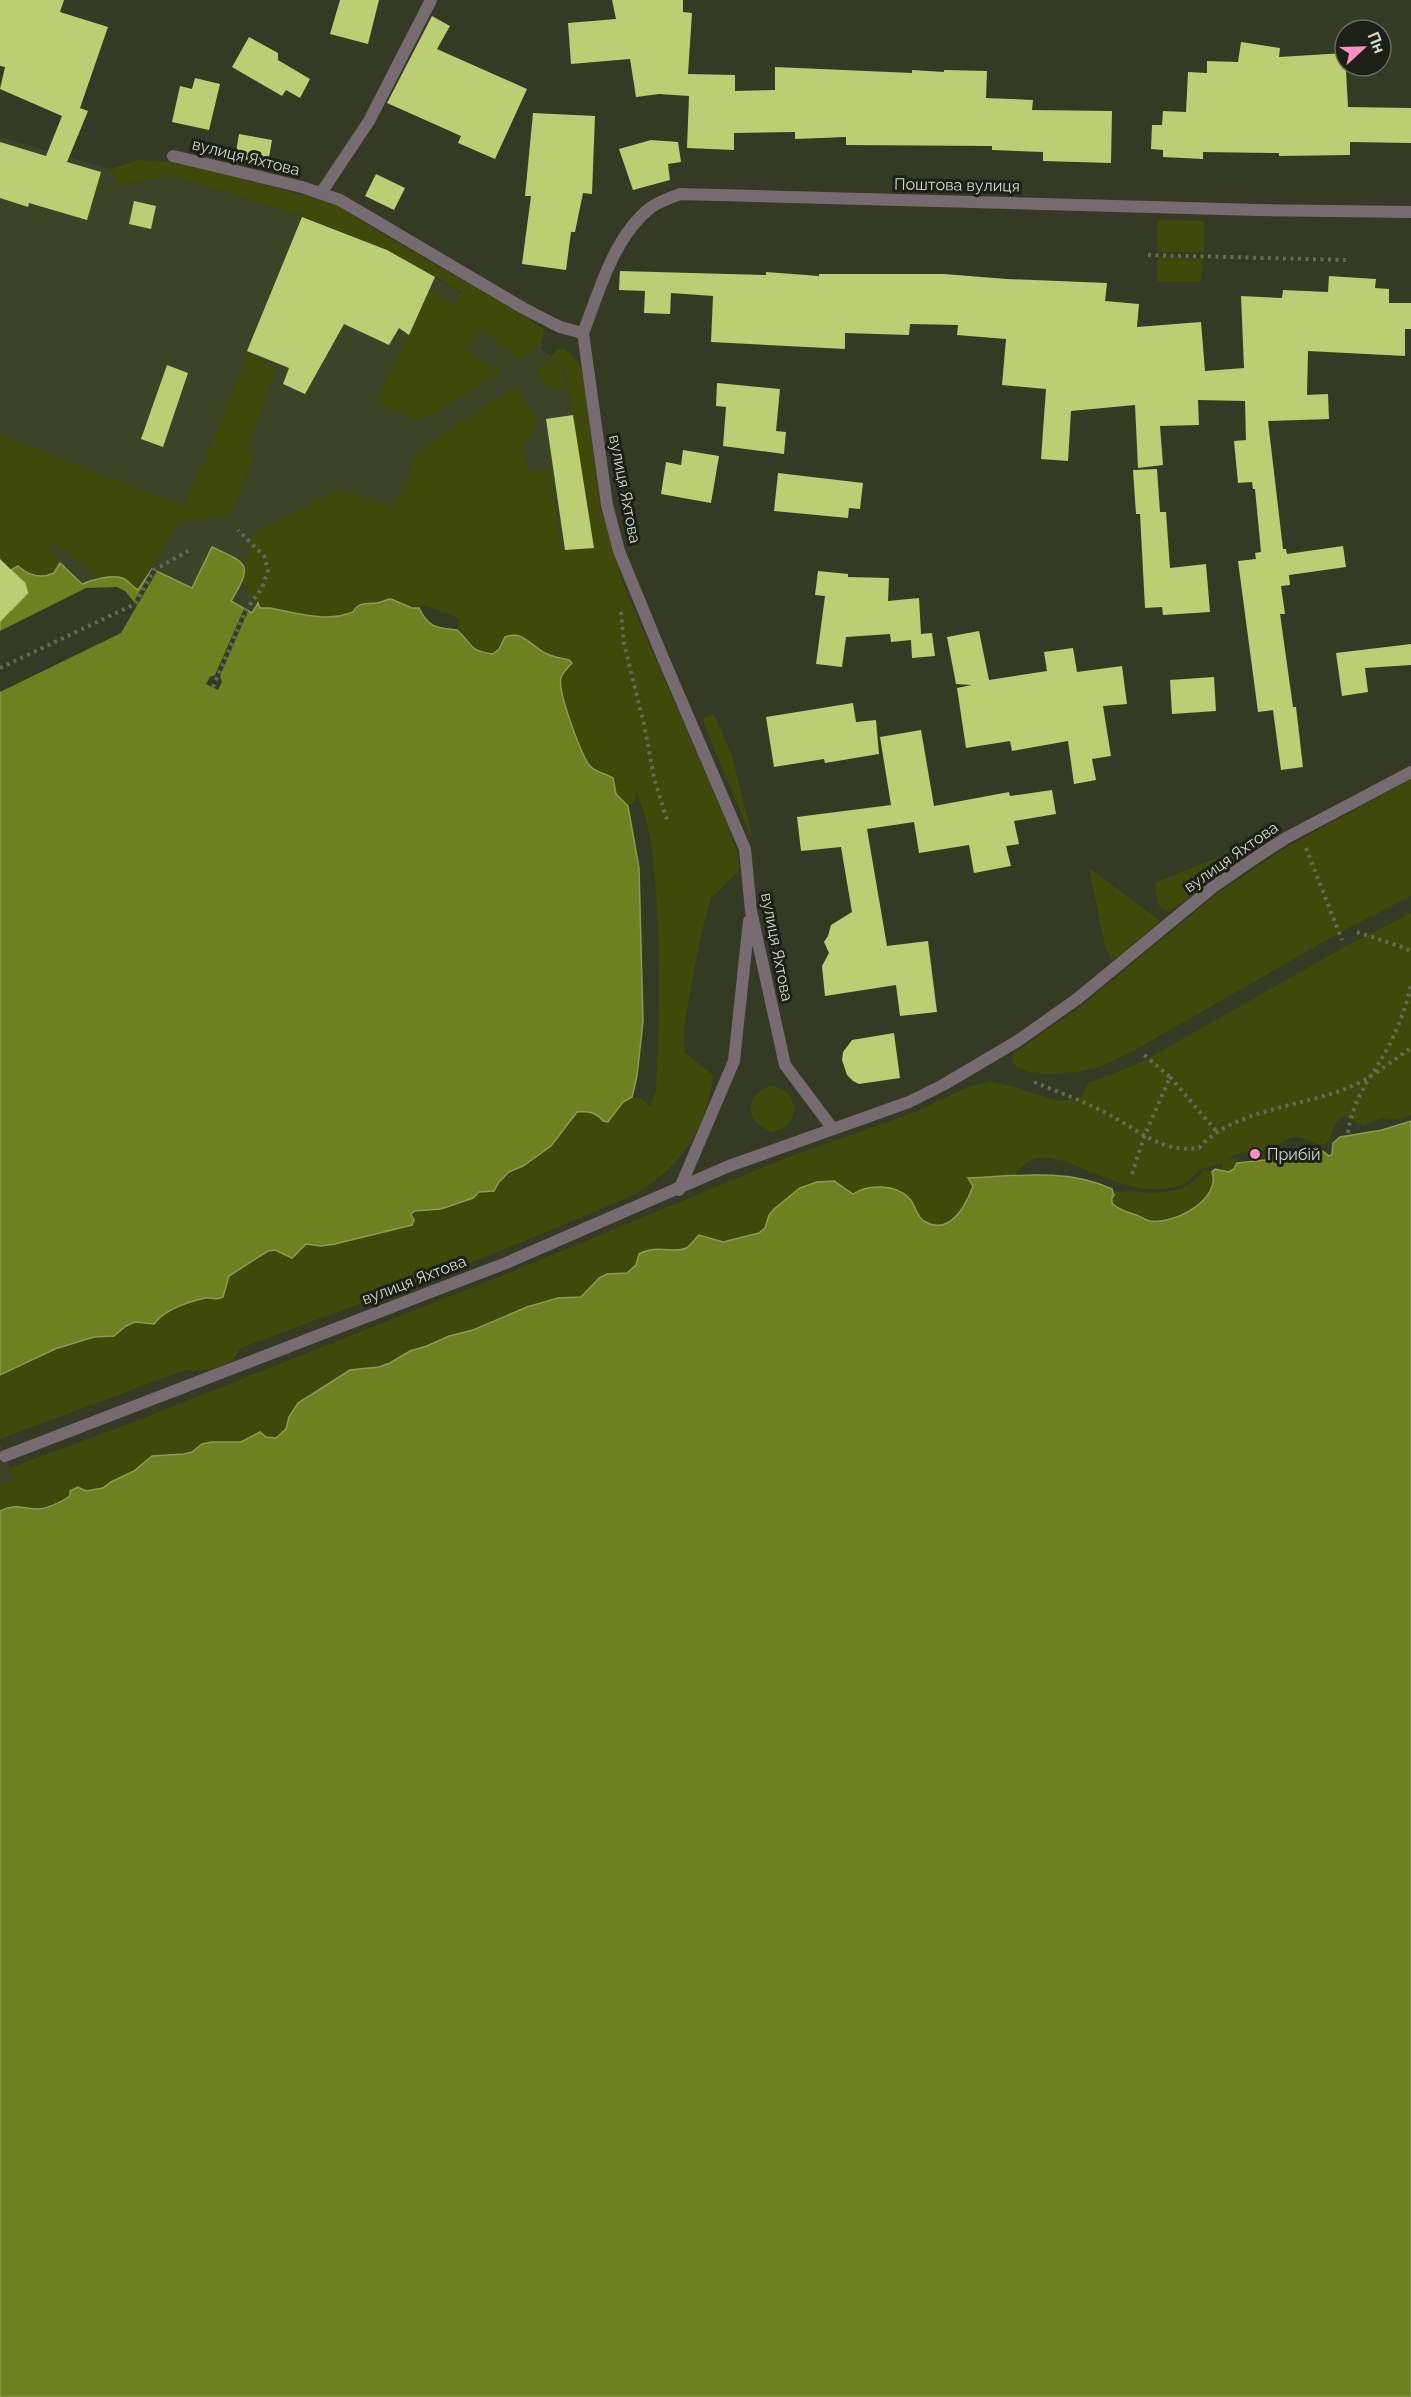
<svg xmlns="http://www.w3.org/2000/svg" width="1411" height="2397" viewBox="0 0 1411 2397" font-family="Raleway,sans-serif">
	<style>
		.built { fill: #3d4327 }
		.green { fill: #3f490a }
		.water { fill: #6f8020; stroke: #8d9a53; stroke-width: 1.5 }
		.pier { fill: #353a24 }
		.building { fill: #bbce73 }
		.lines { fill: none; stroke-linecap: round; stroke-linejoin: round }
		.path { stroke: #656a56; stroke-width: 4; stroke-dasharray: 3 4.5; stroke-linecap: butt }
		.street { stroke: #766b70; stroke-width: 12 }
		.poi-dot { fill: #fb8fc5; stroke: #1d2016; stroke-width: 2 }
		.labels { text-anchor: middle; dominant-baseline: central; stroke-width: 6; stroke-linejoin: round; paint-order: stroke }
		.street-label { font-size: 16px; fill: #d4d8ca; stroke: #1d2016 }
		.poi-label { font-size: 16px; fill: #d4d8ca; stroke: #1d2016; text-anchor: start }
	</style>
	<rect width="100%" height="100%" fill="#353a24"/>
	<path class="built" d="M0,137L111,169L120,185L171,176L297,214L387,250L462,293L543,345L541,349L565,367L594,548L424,605L270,608L252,613L231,601L242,582L212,548L193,588L117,577L90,580L82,584L14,568L11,570L0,559Z
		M0,1442L17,1488L0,1503Z"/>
	<path class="green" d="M138,160L177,162L337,204L366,224L521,314L543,328C547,343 533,350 523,358L515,356L481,329L466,351L502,371L428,417L416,420L380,404L377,401L378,397L430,290L455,304L462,292L387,250L297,214L171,176L120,185L111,169Z
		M1157,220L1204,221V253L1158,252Z
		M1158,257L1203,259L1201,282H1157Z
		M564,348L579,363L583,373L600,506L613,552L626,591L729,828L737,851L740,870L711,898L700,939L684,1026L685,1053L713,1075C709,1117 690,1153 656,1180C628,1201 590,1213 558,1227C454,1272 345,1308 239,1349C235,1366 201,1375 188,1369L0,1439V1375C29,1359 60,1346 92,1337C97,1336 101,1338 106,1337C122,1334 132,1316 149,1324C165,1312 185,1302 205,1298C212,1297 216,1300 223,1297L229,1276L268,1251L275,1250L292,1258L306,1244L321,1246L335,1244L412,1225L414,1220L412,1213L441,1209L486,1191L551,1146L577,1112H591L612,1119L623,1102L632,1097L642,1099L650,1107L656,1090C659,1029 660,968 657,907C654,865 653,830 636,791L635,801L631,805L624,804L616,794L612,778L591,766L578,746L561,690C560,673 570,672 569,660L542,652L523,637L499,645L493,654C467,651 474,646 457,630L460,619L424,605L419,608H412L391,599L356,607L353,612C327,623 297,613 270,608H260L242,582L252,535L339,489L393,507L399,499L418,450L514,387L537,418L534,433L522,446L527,467L535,471L550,468L561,550L593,547L565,368L551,357L558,349Z
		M250,352L276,369L246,452L254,455L232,514L178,522L139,590C133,588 131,584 126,580C117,574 104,579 95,580L85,566L52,544L46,543L53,549L60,563L51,575L36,576L14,568L11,570L0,559V435L184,506Z
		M550,359L561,367L566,387L553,389L548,386L536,371Z
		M714,714L732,756L754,844L702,719Z
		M1411,779V896L1339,933L1135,1050C1122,1056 1107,1065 1093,1069C1074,1073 1024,1080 1012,1062L1014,1053L1081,1006L1219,892L1290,845Z
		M1253,843L1256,848L1169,912L1159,906L1155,883Z
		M1089,868L1160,921L1112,961L1105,946Z
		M1411,913V1115L1397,1120L1381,1118L1363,1126L1344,1116L1334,1124L1331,1138L1325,1145C1314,1145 1307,1138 1298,1137C1286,1136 1282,1144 1273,1148C1255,1157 1244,1145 1224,1162L1231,1158L1235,1159L1237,1163L1232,1171H1223L1222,1163C1215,1166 1207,1166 1200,1170C1192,1175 1188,1184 1178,1186C1139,1198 1099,1174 1063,1161C1039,1155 1029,1156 1015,1175L969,1179L972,1189C964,1210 942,1241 919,1215C914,1211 914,1204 910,1199C899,1184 867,1185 853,1194L849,1193L844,1188L790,1195L769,1215L765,1228L759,1233L749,1236L723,1242L696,1237C683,1256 676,1247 657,1249L627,1273L607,1274L591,1285L581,1297L558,1298L527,1307L473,1330L448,1336L427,1346L410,1351L390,1363L341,1375L298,1403L289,1417L286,1429L276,1438L266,1437L260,1432L241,1442L202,1444L192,1452L184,1454H164L145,1461L134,1471L111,1482L103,1488L86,1491L81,1487L71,1491L70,1496L45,1508L39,1509L18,1506L0,1511V1485L10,1482L15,1484L9,1468L118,1428L511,1272L786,1158L915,1112L970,1086L991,1082L1008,1085L1058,1101L1081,1098L1088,1083L1142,1062L1346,946Z
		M769,1086C791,1086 803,1111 786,1126C783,1129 776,1131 772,1132C746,1123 742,1098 769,1086Z
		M1204,1170L1212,1172C1222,1199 1174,1224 1150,1221C1145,1220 1139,1215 1133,1214C1125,1211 1118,1210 1112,1203L1114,1192C1140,1189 1171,1200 1194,1181C1198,1178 1200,1174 1204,1170Z"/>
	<path class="water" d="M212,547C249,564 253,564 231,601L252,613L258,603L260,608H270C297,613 327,623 353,612C360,599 370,606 381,602C384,601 387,599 391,599L412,608H419C429,628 436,628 457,630C474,645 468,651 493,654L499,649L505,637C523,630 531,646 545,653C552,657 561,658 569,660L572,663C568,668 563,672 561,678C557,691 581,753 589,765C596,773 605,773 613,778L616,794L628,806L639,868L643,1021L637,1076L632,1097L623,1102L608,1122L603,1121C596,1112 588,1111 577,1112L551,1146L523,1166L509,1172L499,1182L494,1191L479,1192L473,1198L441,1209L415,1211L411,1214L414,1220L412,1225L335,1244L321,1246L306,1244L292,1258L275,1250L268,1251L229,1276L223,1297C216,1301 212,1297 205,1298C188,1302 164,1310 154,1324L135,1322L126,1326L114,1336L94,1337L55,1349L0,1375V606L12,610L28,593L25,583L11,570L18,566C29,576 41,579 54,573L60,563L82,584C92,580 112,574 122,578C129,580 132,587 138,590L152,569L192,588Z
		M1411,1121V2397H0V1511C14,1503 23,1509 38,1509C47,1509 63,1501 70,1496V1491L78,1487L86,1491L103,1488L111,1482L134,1471L152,1456L184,1454L192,1452L202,1444L212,1442H241L260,1432L266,1437L276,1438L286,1429L289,1417L298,1403L350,1370L379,1367L390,1363L410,1351L427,1346L449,1336L473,1330L527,1307L558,1298L581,1297L599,1278L607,1274L627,1273L636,1265L639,1254C657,1244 675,1254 686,1248C692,1245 694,1239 699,1235L723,1242L759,1233L765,1228L769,1215L774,1209L800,1188L817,1182L834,1181L853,1194C868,1184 896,1184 909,1198C916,1205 915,1215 924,1221C950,1237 966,1205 973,1186L968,1178C1015,1176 1067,1168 1112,1189L1114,1195L1112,1198V1203C1118,1210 1125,1211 1133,1214C1139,1215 1145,1220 1150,1221C1174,1225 1222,1199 1212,1172L1215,1169L1229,1172L1234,1169L1237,1163L1265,1160L1276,1154L1307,1147L1320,1149L1329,1156L1332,1154L1333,1143L1340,1137L1382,1130Z"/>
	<path class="pier" d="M152,569L157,571L121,633L0,692V631L86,588L117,587L125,591L134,602Z
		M244,609L248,611L220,676L222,682L218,690L206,684L210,677L215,675Z"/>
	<path class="building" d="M0,0H64L60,12L108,27L80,108L88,111L67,162L101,172L87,220L29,203L28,207L0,198V142L46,156L62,116L0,89L5,67L0,66Z
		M340,0H379L368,44L330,34Z
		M612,0H683V12L692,13L688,74L735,75V91L775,90V67L912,73V70L944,72V70L987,71L986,98L1033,100L1032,110L1112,111L1111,163L1043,161V152L992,150V146L846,145V137L795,139V132L734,133V150L687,148L689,96L659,94L636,97L630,59L571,64L568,23L616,19Z
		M432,16L450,26L437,49L527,89L495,159L458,143L461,136L387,103Z
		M249,37L278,53V60L310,79L300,98L286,90L282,96L232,67Z
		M1241,42L1280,48L1279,57L1345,53L1348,107L1411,108V143L1350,142V155L1279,156V153L1203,152V159L1163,157V150L1151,149L1152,125H1162L1163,111L1186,112L1188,72L1207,73V61L1238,62Z
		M195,78L220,84L209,130L172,122L180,86L192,89Z
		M533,113L595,116L592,194L583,193L575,232H571L566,270L522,264L531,196H525Z
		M239,134L272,140L268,163L235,158Z
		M651,140L678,142L681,162L668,164L670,180L633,190L619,149Z
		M376,174L405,188L394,210L365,196Z
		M134,201L156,206L151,229L129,224Z
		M302,217L387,250L435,277L409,335L399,328L389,345L344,324L305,394L283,384L289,368L247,351Z
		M620,271L766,275V272L819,276V274H944L1007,279L1107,283L1105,301L1139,304L1137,327L1201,322L1205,371L1244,368L1241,296L1282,298L1283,290L1328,292L1329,276L1376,279L1375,288L1389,289V303H1411V329H1405V356L1308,351L1307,395L1328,394L1329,419L1268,421L1283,549H1286L1287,554L1343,546L1346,567L1289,575L1290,585L1281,586L1285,614H1280L1293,707H1296L1303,767L1281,770L1273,710L1258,712L1238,561L1256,559L1255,553L1261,552L1255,489H1253L1252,482L1238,483L1234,441L1246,440L1245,401L1198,400L1199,425L1160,426L1163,465L1138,468L1135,405L1071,411L1068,461L1041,459L1046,389L1002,385L1006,339L957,335L958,325L910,324L909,335L845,333V349L711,342L713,296L671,293L670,314L644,313L645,291L619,290Z
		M167,365L188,373L163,447L141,439Z
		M717,383L780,389L776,431L786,432L784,454L723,446L726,407L716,406Z
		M573,415L594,548L565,550L546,419Z
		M683,450L719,456L711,503L661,494L666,462L681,465Z
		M1157,469L1160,512H1166L1170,568L1206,564L1210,612L1163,615L1162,607L1145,608L1140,514H1136L1133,470Z
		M778,473L863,483L860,509L849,508L848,518L774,511Z
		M0,559L25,583L28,593L0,622Z
		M818,571L848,574V577L889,578L888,601L919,598L921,634L932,633L935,656L912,658L911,640L891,642L890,634L846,637L842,667L816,664L825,596L815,595Z
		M979,631L989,680L1047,671L1044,652L1073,648L1077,672L1122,666L1127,704L1103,706L1111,756L1092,759L1096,780L1074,784L1068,741L1012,751L1010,741L966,748L957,688L972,685L956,684L947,637Z
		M1411,644V665L1365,668L1368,692L1342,696L1336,653Z
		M1214,677L1216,711L1172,714L1170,680Z
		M853,703L856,722L876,720L879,754L825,763L824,759L774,767L766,717Z
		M921,730L934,806L1009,792L1010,796L1052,790L1056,814L1014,821L1019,844L1006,846L1011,866L974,873L969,845L919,853L914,822L867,829L887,946L928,941L937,1012L900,1016L896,985L825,996L822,966L829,953L824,942L828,936L831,925L852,912L841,847L801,851L797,817L891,805L880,737Z
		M894,1033L900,1078L859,1084L853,1081L847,1075L842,1060L843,1052L852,1040Z"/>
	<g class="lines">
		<path class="path" d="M1148,255L1346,260
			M621,612L624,644L644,724L654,778L668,823
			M0,668L135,604L154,570L188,551
			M213,687L246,610L262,588L268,570L264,556L238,530
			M1306,848L1342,940
			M1357,932L1405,948L1411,952
			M1170,1077L1217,1132
			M1034,1082C1058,1092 1083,1101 1106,1113C1138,1129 1159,1153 1199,1148C1234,1108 1305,1107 1352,1086C1373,1077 1392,1061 1411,1048
			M1348,1133C1353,1096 1374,1074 1391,1042C1399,1024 1407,1005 1411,985
			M1132,1174L1144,1137L1170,1077L1143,1054"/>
		<path class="street" d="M173,156L302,187L340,200L523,308L560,327L583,333
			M321,193L369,121L431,0
			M583,333C600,290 613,238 650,208C658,202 670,198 680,194L1258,210L1411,212
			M583,333L607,505L619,551L663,658L745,849L751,911L785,1065L833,1129
			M679,1190L734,1061L749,921
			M5,1456L506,1263L729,1166L909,1102L943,1085L1016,1042L1077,999L1213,887L1258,856L1286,838L1411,772"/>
	</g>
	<circle class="poi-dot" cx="1255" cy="1154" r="6"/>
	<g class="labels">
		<g class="street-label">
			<text transform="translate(246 157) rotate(14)">вулиця Яхтова</text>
			<text transform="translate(957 185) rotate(1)">Поштова вулиця</text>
			<text transform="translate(625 489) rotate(79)">вулиця Яхтова</text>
			<text transform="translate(1231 857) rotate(-35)">вулиця Яхтова</text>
			<text transform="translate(777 947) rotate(79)">вулиця Яхтова</text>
			<text transform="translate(414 1280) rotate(-21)">вулиця Яхтова</text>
		</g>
		<g class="poi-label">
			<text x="1267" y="1154">Прибій</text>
		</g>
	</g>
	<g transform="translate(1363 48) rotate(68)"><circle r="28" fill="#1d2016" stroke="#666a5e" stroke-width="1.5"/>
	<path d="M0-4.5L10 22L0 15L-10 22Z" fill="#fb8fc5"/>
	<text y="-9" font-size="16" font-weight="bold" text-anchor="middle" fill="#d4d8ca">Пн</text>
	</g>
</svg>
